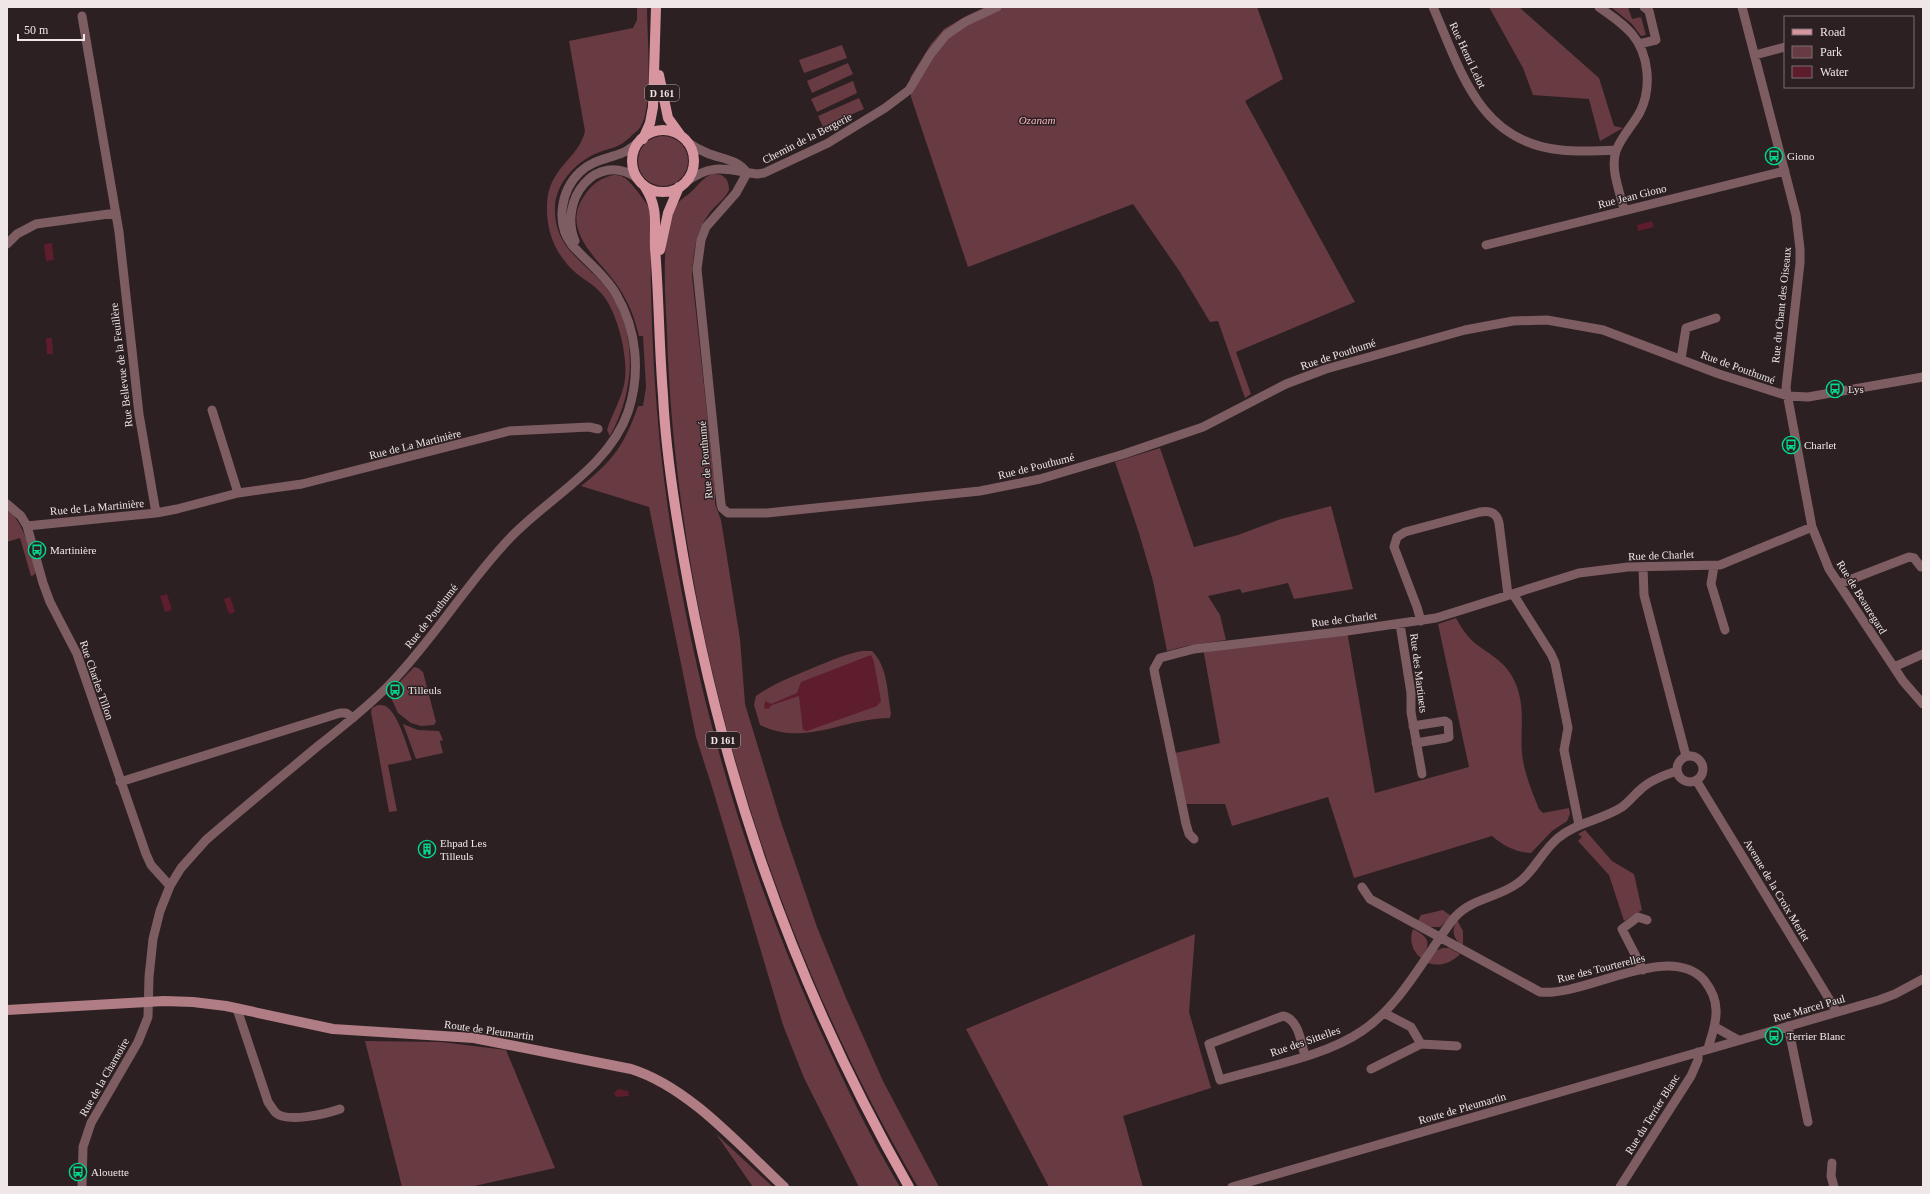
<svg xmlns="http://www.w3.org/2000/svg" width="1930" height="1194" viewBox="0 0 1930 1194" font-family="Georgia,serif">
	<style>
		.green { fill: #683a42 }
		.water { fill: #5d1d2c }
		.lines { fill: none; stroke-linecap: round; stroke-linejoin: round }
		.minor { stroke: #7d5d62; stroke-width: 9 }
		.secondary { stroke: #b07d85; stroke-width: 10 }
		.primary { stroke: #d795a0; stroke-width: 10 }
		.labels { text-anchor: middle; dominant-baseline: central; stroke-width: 3; stroke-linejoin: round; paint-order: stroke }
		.shield { fill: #2d2022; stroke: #b5abac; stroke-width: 1 }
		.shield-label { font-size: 10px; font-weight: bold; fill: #efe6e7 }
		.street-label { font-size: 11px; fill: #efe6e7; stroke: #2d2022 }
		.park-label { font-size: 11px; font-style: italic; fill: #f5b5bf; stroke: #2d2022 }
		.poi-label { font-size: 11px; fill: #efe6e7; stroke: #2d2022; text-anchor: start }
	</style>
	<rect width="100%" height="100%" fill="#2d2022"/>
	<path class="green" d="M637,7H647C647,34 653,103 642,124C640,129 636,132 632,135C619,149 611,147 595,154C575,163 556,184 555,206C553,246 581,259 604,285C639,328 636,390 610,436L607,430C612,413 623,397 625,379C628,355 617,310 601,293C594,285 585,280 577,274C556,256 546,232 547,205C548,167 579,159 585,131L569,41L633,28L637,20Z
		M986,7H1257L1283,79L1245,101L1355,302L1236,352L1251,394L1245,398L1218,321L1210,322L1180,272L1133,204L968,267L911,97L910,78L931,44L944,29L968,15Z
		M1489,7H1519L1599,78L1614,126L1623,128L1600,141L1589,99L1533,95L1523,68Z
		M1611,7H1628L1632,19L1641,17L1646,35L1641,36L1632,24Z
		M842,45L847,58L804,73L799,60Z
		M848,63L853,74L812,93L807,81Z
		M853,81L857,93L817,112L811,99Z
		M859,98L864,109L823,127L818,116Z
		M638 161a25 25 0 1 1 50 0a25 25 0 1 1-50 0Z
		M712,174C724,173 729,179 729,190C725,199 717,204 711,211C696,230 693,253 692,276L715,487V504L721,520L740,639L745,704L780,819L817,927L846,998L883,1081L939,1187H918C768,932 677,630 667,334C666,301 659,234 676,206C680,199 687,196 692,191C699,184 703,178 712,174Z
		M613,175C617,175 621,175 625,178C632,183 646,202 650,209C652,236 650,264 651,291C652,343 655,394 660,445C682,648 736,846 821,1032C845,1084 870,1137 900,1187H859L804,1078L783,1025L713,790L696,737L649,507L581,486C613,461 625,444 638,406H643L646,387L643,336H639C635,319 629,303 619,288C602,261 559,233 584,196C592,184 599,179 613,175Z
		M1160,448L1194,547L1238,535L1281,519L1331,506L1353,589L1294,599L1288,583L1242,593L1240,589L1208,596L1220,615L1226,640L1186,646L1167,651L1153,581L1139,533L1115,462Z
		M7,508C25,525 29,549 36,571L34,575L31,576L20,538L7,542Z
		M1456,618C1461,627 1467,637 1476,644C1493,657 1505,661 1515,682C1526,708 1520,727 1522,754C1524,772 1532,792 1539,809L1543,813L1569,808L1570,814L1567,821L1552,831L1531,853C1515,852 1504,846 1492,836L1354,878L1328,797L1232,826L1225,804H1182L1171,754L1220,743L1203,648L1347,631L1375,793L1469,767L1438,624Z
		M862,651H872C888,667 887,692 891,713L890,718C843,718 807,747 760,725L754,705L756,696C774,683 794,676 815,667C830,661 845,654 862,651Z
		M414,667L418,668L423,672L436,722L434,725L421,726L411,723L398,713L392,700L391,695L397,685Z
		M378,705C381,705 385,705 387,707C399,716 407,746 412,760L388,765L397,811L389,812L371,712L372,708Z
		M403,724L418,730L439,731L443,740L440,741L443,753L416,759Z
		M1585,830L1612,861L1634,874L1642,910L1624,921L1609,875L1578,841L1582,837L1578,834Z
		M1443,910L1451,916L1440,927H1430L1418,921L1421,915Z
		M1457,920L1463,931V946C1453,939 1451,931 1457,920Z
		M1413,929C1429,937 1432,943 1421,958C1412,951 1409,940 1413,929Z
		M1195,934L1189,1012L1211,1088L1123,1116L1143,1187H1049L966,1029Z
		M1443,948H1449L1460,954C1452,963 1438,968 1426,962L1435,951Z
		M365,1041L441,1042L506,1050L555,1168L470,1187H402Z
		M716,1134L773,1187H753Z"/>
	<path class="water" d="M1652,221L1654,227L1638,231L1637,225Z
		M52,243L54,260L46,261L44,244Z
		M46,338H52L53,354H47Z
		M167,594L172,610L165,612L160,596Z
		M230,597L235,612L229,614L224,599Z
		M871,655L874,662L881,701L877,706L807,731L803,730L799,696L772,705L768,709L764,708L765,701L771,704L797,693L801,682Z
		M618,1089L628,1091L629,1096L616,1097L614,1093Z"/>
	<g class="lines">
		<path class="minor" d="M1433,7C1461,71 1479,142 1561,150C1579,152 1598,151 1616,150
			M1599,7C1610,15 1623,23 1632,34C1649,54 1652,88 1640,112C1633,125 1621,137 1616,151C1610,169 1620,192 1624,210
			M1742,7L1796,215L1800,249V263L1786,388L1812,527L1829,569L1903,681L1923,704
			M82,16L119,232L139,414L156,513
			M1639,44L1656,40L1649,11L1644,7
			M1755,55L1785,47
			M687,142C694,147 700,150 707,153C721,159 738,159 747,173
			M747,173L736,193L706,227L701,240L697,269L721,504L722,508L728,513H767L980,491L1040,479L1124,454L1203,427L1286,384L1326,369L1465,330L1513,321L1547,320L1603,330L1719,374L1788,396L1808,397L1923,377
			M686,182C713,162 726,170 757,174L764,173L828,143L885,108L909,90L930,55L946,35L965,22L997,7
			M575,241C558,200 596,150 637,178
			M7,244L17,234L36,224L116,213
			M1486,245L1785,171
			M1681,359L1686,328L1716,318
			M212,410L238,493
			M7,504L21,516L27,526L43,583L50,602L77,654L146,854L151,865L170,886
			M27,526L156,513L177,509L238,493L302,484L509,431L589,427L598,429
			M1714,566L1711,584L1725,630
			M1643,567L1644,595L1686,756
			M1839,584L1909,557L1914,558L1921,567
			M1513,594L1551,654L1555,663L1568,728L1564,750L1579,825
			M1421,621L1417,607L1394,547L1397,537L1405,532L1480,512C1490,510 1497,513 1499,523L1508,595
			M1400,624L1411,693V712L1422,774
			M1894,667L1923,654
			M1413,726L1445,721L1448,723L1449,737L1446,738L1416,743
			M1677 769a13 13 0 1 1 26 0a13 13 0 1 1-26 0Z
			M1696,780L1837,1012
			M120,782L340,713H346L353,718
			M1194,839L1189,834L1186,824L1155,675L1154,669L1160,658L1194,649L1347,631L1436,618L1579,573L1628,567L1720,565L1812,527
			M1362,887L1370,899L1540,992C1585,997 1668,941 1704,980C1711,989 1716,998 1716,1010C1717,1024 1711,1036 1708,1049
			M1643,970L1622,929L1638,917L1647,920
			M237,1009L268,1102C271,1106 273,1110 276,1113C287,1123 326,1114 340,1109
			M1384,1013L1411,1027L1421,1044
			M1788,1026L1808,1122
			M1715,1027L1738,1040
			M1305,1056C1301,1043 1299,1019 1283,1016L1209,1044L1220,1080C1264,1067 1324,1057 1362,1031C1395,1009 1417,971 1439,939C1444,932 1449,924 1455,917C1472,898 1498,898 1518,883C1534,872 1542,851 1558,838C1577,822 1602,820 1622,807C1629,802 1634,795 1640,790C1650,780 1664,775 1677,771
			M1371,1069L1421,1044L1457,1046
			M1832,1163L1831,1176L1834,1187
			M82,1187L83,1147L91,1123L138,1042L148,1017L149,977L153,939L160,911L170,886L181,868L206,840C243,808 281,777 318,746C343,726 368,707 390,684C434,639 466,584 510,538C548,498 609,467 628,412C641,373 637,330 616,294C605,275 587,262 572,245C555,223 561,190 580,172C593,160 607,159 622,153C628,151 633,146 638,143
			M1232,1187L1879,1000L1895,994L1923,979
			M1620,1187L1691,1076L1698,1060V1052"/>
		<path class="secondary" d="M7,1010L164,1001L193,1002L226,1006L333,1029L474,1038L631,1069C689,1087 740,1146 784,1187"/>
		<path class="primary" d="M659,75L668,118L681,136
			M632 161a31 31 0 1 1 62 0a31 31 0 1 1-62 0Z
			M643,139L650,123L653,107L656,7
			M645,187C659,209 654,223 655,248C659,296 659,346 663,395C665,438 671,482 678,525C716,763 790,978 909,1187
			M660,250L668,213L679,187"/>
	</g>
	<defs>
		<symbol id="bus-ring" viewBox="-11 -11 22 22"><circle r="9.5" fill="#2d2022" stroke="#01d98c" stroke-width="1.5"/><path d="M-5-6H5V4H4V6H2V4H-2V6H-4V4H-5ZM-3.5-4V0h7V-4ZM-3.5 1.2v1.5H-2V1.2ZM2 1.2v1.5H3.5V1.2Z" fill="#01d98c"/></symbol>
		<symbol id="building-ring" viewBox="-11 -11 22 22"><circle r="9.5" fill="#2d2022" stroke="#01d98c" stroke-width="1.5"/><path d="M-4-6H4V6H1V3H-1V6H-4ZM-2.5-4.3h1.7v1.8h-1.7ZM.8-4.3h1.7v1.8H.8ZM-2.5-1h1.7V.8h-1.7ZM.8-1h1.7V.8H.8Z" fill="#01d98c"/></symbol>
	</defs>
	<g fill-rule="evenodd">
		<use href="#bus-ring" x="1764" y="146" width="20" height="20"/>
		<use href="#bus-ring" x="1825" y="379" width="20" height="20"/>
		<use href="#bus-ring" x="1781" y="435" width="20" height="20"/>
		<use href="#bus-ring" x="27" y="540" width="20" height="20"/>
		<use href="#bus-ring" x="385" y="680" width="20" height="20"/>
		<use href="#building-ring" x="417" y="839" width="20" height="20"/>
		<use href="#bus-ring" x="1764" y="1026" width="20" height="20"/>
		<use href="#bus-ring" x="68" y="1162" width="20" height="20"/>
	</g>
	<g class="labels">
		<g class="shield">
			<rect x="645" y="85" width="34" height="16" rx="3"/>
			<rect x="706" y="732" width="34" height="16" rx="3"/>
		</g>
		<g class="shield-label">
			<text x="662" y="93">D 161</text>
			<text x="723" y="740">D 161</text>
		</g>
		<g class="street-label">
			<text transform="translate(1468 55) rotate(65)">Rue Henri Lelot</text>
			<text transform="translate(807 138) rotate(-27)">Chemin de la Bergerie</text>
			<text transform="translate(1632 196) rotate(-14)">Rue Jean Giono</text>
			<text transform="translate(1781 305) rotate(-84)">Rue du Chant des Oiseaux</text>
			<text transform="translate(1338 354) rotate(-18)">Rue de Pouthumé</text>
			<text transform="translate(121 365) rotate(-97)">Rue Bellevue de la Feuillère</text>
			<text transform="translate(1738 367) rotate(20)">Rue de Pouthumé</text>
			<text transform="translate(415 444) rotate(-14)">Rue de La Martinière</text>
			<text transform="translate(705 460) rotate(-95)">Rue de Pouthumé</text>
			<text transform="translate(1036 466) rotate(-14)">Rue de Pouthumé</text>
			<text transform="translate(97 507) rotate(-5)">Rue de La Martinière</text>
			<text transform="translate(1661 555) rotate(-2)">Rue de Charlet</text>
			<text transform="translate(1862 597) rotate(58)">Rue de Beauregard</text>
			<text transform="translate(431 616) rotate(-52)">Rue de Pouthumé</text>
			<text transform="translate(1344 619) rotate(-7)">Rue de Charlet</text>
			<text transform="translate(1419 673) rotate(83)">Rue des Martinets</text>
			<text transform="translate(97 680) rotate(71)">Rue Charles Tillon</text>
			<text transform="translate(1777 890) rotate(59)">Avenue de la Croix Merlet</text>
			<text transform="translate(1601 968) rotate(-14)">Rue des Tourterelles</text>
			<text transform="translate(1809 1008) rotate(-16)">Rue Marcel Paul</text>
			<text transform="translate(489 1030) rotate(8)">Route de Pleumartin</text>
			<text transform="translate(1305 1041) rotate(-19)">Rue des Sittelles</text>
			<text transform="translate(104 1077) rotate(-60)">Rue de la Charnoire</text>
			<text transform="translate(1462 1108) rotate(-16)">Route de Pleumartin</text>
			<text transform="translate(1652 1114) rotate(-58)">Rue du Terrier Blanc</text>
		</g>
		<g class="park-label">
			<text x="1037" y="120">Ozanam</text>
		</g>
		<g class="poi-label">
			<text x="1787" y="156">Giono</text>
			<text x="1848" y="389">Lys</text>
			<text x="1804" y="445">Charlet</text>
			<text x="50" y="550">Martinière</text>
			<text x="408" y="690">Tilleuls</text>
			<text x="440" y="843">Ehpad Les<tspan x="440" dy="13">Tilleuls</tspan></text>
			<text x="1787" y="1036">Terrier Blanc</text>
			<text x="91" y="1172">Alouette</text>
		</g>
	</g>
	<rect width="1930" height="1194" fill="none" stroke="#efe6e7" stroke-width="16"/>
	<rect x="1784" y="16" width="130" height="72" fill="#2d2022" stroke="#7b6f71"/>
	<rect x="1792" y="29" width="20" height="6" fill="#d795a0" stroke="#7b6f71"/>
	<text x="1820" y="36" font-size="12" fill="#efe6e7">Road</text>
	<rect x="1792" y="46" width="20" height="12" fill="#683a42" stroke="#7b6f71"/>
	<text x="1820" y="56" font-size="12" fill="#efe6e7">Park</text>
	<rect x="1792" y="66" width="20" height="12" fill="#5d1d2c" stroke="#7b6f71"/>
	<text x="1820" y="76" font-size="12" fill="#efe6e7">Water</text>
	<path d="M18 34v6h66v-6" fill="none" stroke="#efe6e7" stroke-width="2"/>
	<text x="24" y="34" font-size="12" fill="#efe6e7" stroke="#2d2022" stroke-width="3" paint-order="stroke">50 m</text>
</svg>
